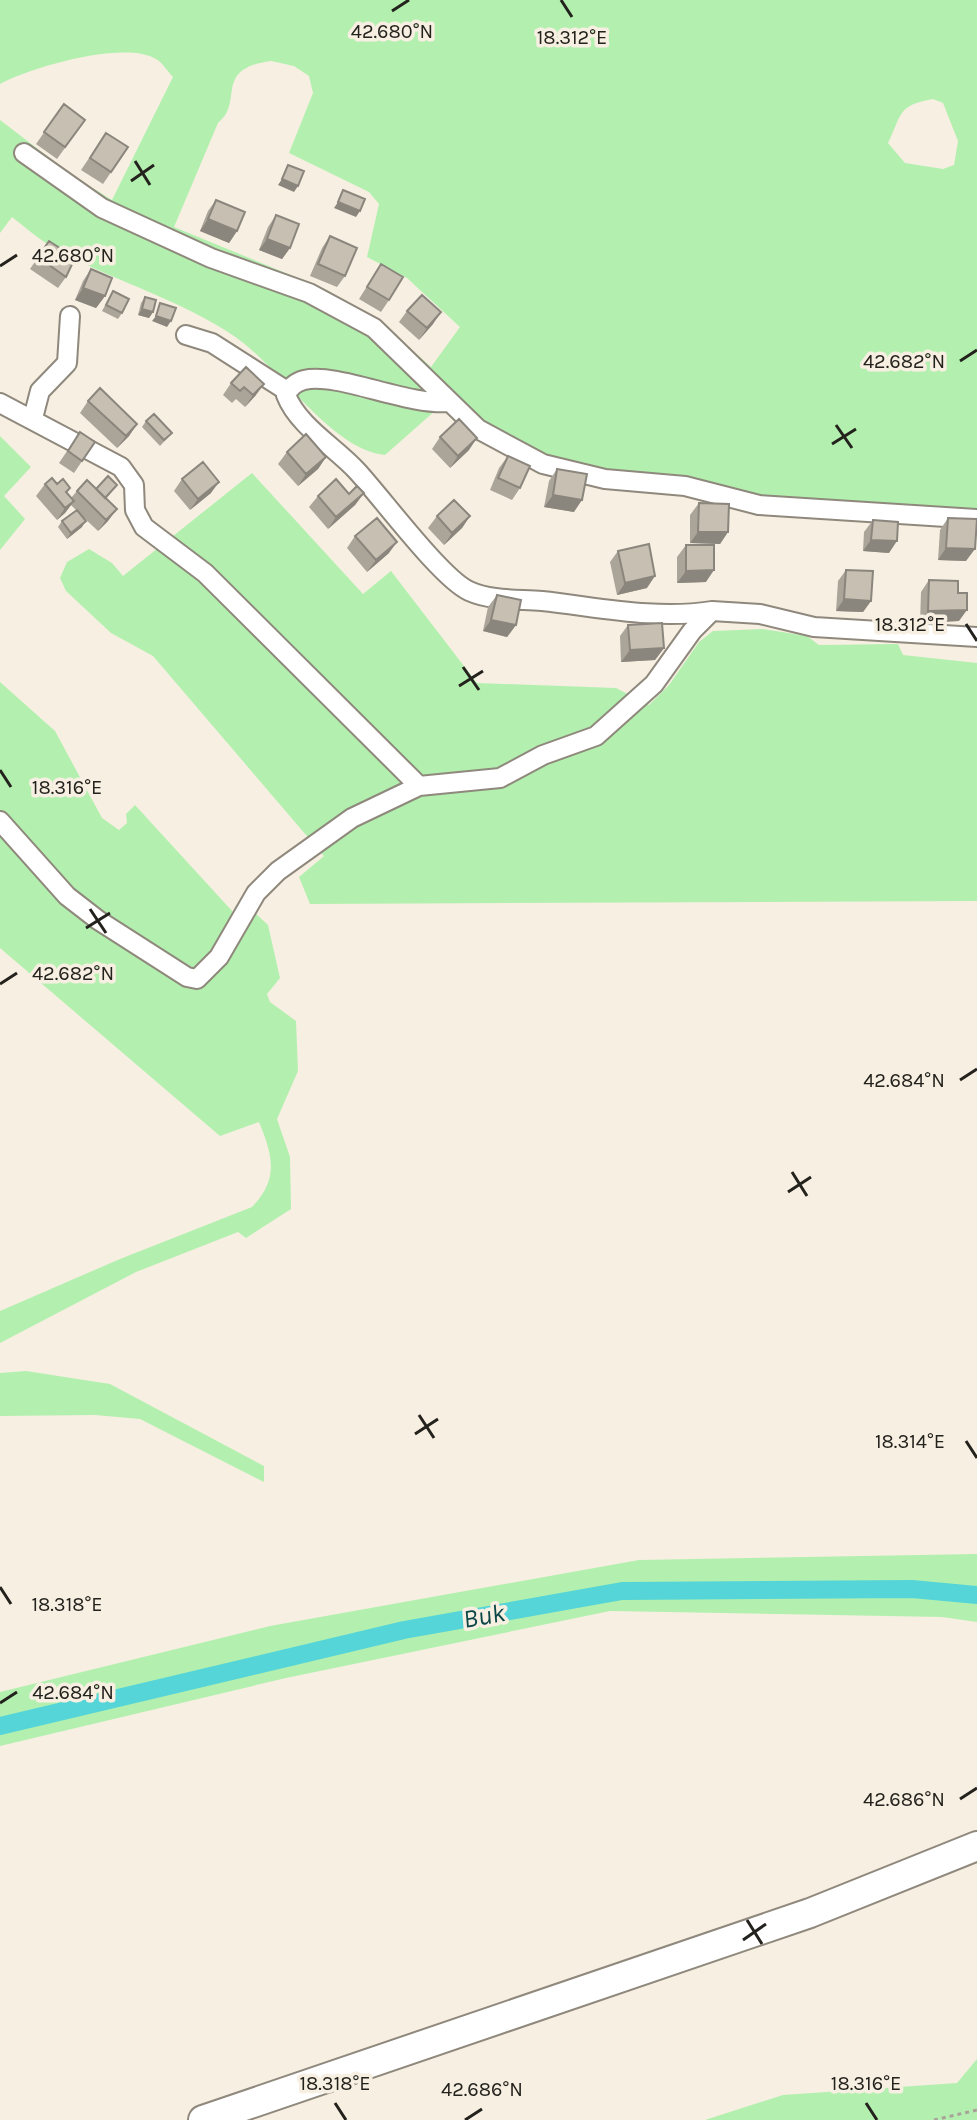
<svg xmlns="http://www.w3.org/2000/svg" width="977" height="2120" viewBox="0 0 977 2120" font-family="Karla,sans-serif">
	<style>
		.green { fill: #b3f0af; fill-rule: evenodd }
		.lines { fill: none; stroke-linecap: round; stroke-linejoin: round }
		.canal { stroke: #56d5d8; stroke-width: 18 }
		.minor-casing { stroke: #8f887c; stroke-width: 22 }
		.primary-casing { stroke: #8f887c; stroke-width: 32 }
		.path { stroke: #a8a298; stroke-width: 3; stroke-dasharray: 4 4; stroke-linecap: butt }
		.minor { stroke: #fff; stroke-width: 18 }
		.primary { stroke: #fff; stroke-width: 28 }
		.wall { fill: #aba499 }
		.shaded-wall { fill: #8b867d }
		.building { fill: #c7bfb2; stroke: #8b867d; stroke-width: 2 }
		.ticks { fill: none; stroke: #24221d; stroke-width: 3 }
		.labels { text-anchor: middle; dominant-baseline: central; stroke-width: 7; stroke-linejoin: round; paint-order: stroke }
		.water-label { font-size: 26px; font-style: italic; fill: #0c4748; stroke: #f7efe2 }
		.ticks-label { font-size: 20px; text-anchor: middle; fill: #24221d; stroke: #f7efe2; stroke-width: 7; stroke-linejoin: round; paint-order: stroke }
	</style>
	<rect width="100%" height="100%" fill="#f7efe2"/>
	<path class="green" d="M0,0H977V512L763,500L608,474L544,458L482,426L453,395L385,455C331,450 280,367 234,336C179,299 114,281 57,250C41,241 26,228 12,217L0,233V120L72,175L112,200L173,77C168,72 163,63 156,59C125,40 31,67 0,84ZM271,61L294,66L309,76L313,93L289,153L369,192L379,204L367,257L407,278L460,327L431,367L383,324L327,290L174,227L218,123C245,102 212,69 271,61ZM933,99L943,103L958,141L954,165L943,169L905,163L888,143C902,115 897,105 933,99Z
		M0,436L31,467L4,496L25,519L0,550Z
		M252,473L363,594L391,571L477,683L616,688L649,705L669,685L699,642L713,631L763,629L807,636L819,645L898,644L903,655L977,663V901L310,904L299,877L324,856L153,656L111,633L66,591L60,578L67,562L89,549L112,563L123,576Z
		M0,682L55,731L102,818L119,830L127,823L126,814L135,805L233,912L210,952L198,963L205,982L216,975L255,913L268,925L280,978L267,994L270,1002L296,1021L298,1071L277,1119L290,1157L291,1209L246,1238L238,1232L136,1272L0,1343V1311L120,1259L252,1207C279,1179 273,1156 259,1122L220,1136L0,948Z
		M26,1371L110,1384L264,1466V1482L140,1419L95,1415L0,1416V1373Z
		M977,1554V1622L942,1617L610,1611L286,1678L0,1746V1692L270,1626L639,1560Z
		M977,2059V2120H705L783,2095L957,2083Z"/>
	<g class="lines">
		<path class="canal" d="M0,1726L404,1630L622,1591L912,1589L977,1595"/>
		<defs>
			<path id="minor" d="M24,153L102,208L211,258L309,293L374,328L478,429L543,464L605,479L685,486L759,505L977,519
				M186,335L212,343L287,391
				M450,402C407,406 338,372 304,380C296,382 289,388 286,395C298,426 335,447 357,471C382,498 441,578 469,591C491,601 518,599 542,601C598,607 655,620 712,611
				M0,403L121,467L134,485L135,510L144,527L205,573L419,786L500,778L543,755L596,736L654,684L692,631L712,611L760,614L814,627L977,637
				M33,418L40,391L67,363L70,316
				M0,821L67,896L98,920L187,977L197,979L219,957L256,893L278,871L352,818L419,786"/>
			<path id="primary" d="M203,2120L810,1913L977,1846"/>
		</defs>
		<use href="#minor" class="minor-casing"/>
		<use href="#primary" class="primary-casing"/>
		<path class="path" d="M934,2120L977,2110"/>
		<use href="#minor" class="minor"/>
		<use href="#primary" class="primary"/>
	</g>
	<path class="wall" d="M64,104L85,120L57,159L36,144Z
		M106,133L128,147L103,184L81,170Z
		M216,200L237,231L229,243L200,231L208,211Z
		M276,215L290,248L282,259L259,250L268,227Z
		M330,236L345,276L337,287L310,276L322,248Z
		M49,241L66,277L58,288L30,269Z
		M381,264L389,300L381,312L359,299Z
		M91,269L105,296L96,308L75,300L83,281Z
		M113,291L122,313L118,319L102,311Z
		M145,297L153,312L149,318L138,315L141,303Z
		M407,311L433,324L419,340L399,322Z
		M246,367L256,395L245,407L236,399L232,403L223,395L231,383Z
		M88,401L137,424L129,436L117,448L80,413Z
		M146,421L172,433L160,446L142,427Z
		M80,432L95,442L74,473L59,463Z
		M440,437L469,450L450,468L432,449Z
		M287,452L326,457L318,469L298,486L278,464Z
		M508,456L520,488L512,500L490,490L499,468Z
		M557,469L574,512L544,507L549,481Z
		M182,479L211,493L190,510L174,491Z
		M45,484H57L70,488L67,493L71,498L77,491L96,489L117,485L106,499L108,521L98,531L81,515L82,527L67,539L58,527L62,521L76,510L71,505L65,513L57,520L36,496Z
		M364,493L355,505L328,529L309,507L318,496Z
		M699,503L728,532L720,544L690,543V515Z
		M437,516H470L462,528L444,545L428,528Z
		M948,518L966,561L938,560L940,530Z
		M873,520L889,553L863,551L864,532Z
		M355,536L389,553L367,572L347,548Z
		M686,545L706,582L677,583V557Z
		M618,551L647,588L617,595L610,562Z
		M846,570L871,601L863,612L836,611L838,581Z
		M929,580L959,621L920,623L921,592Z
		M497,595L516,625L507,637L483,631L488,607Z
		M628,625L664,648L655,660L621,662L620,636Z"/>
	<path class="shaded-wall" d="M282,179L298,186L294,192L278,185Z
		M338,202L360,211L356,217L334,208Z
		M208,219L237,231L229,243L200,231Z
		M267,239L290,248L282,259L259,250Z
		M83,288L105,296L96,308L75,300Z
		M142,309L153,312L149,318L138,315Z
		M441,312L433,324L419,340L427,328Z
		M156,316L171,321L167,327L152,321Z
		M264,384L256,395L245,407L253,395Z
		M137,424L129,436L117,448L126,436Z
		M477,438L469,450L450,468L458,456Z
		M326,457L318,469L298,486L306,474Z
		M219,482L211,493L190,510L198,499Z
		M364,493L355,505L328,529L336,517Z
		M553,495L582,500L574,512L544,507Z
		M74,501L65,513L57,520L65,508Z
		M117,509L108,521L98,531L106,520Z
		M470,516L462,528L444,545L452,533Z
		M86,521L82,527L67,539L71,533Z
		M698,532H728L720,544L690,543Z
		M871,540L897,541L889,553L863,551Z
		M397,542L389,553L367,572L376,560Z
		M946,548L975,549L966,561L938,560Z
		M714,570L706,582L677,583L686,571Z
		M655,576L647,588L617,595L625,583Z
		M844,599L871,601L863,612L836,611Z
		M967,610L959,621L920,623L928,611Z
		M491,620L516,625L507,637L483,631Z
		M664,648L655,660L621,662L630,650Z"/>
	<path class="building" d="M64,104L85,120L65,147L44,132Z
		M106,133L128,147L111,172L90,158Z
		M288,165L304,171L298,186L282,179Z
		M343,190L365,199L360,211L338,202Z
		M216,200L245,212L237,231L208,219Z
		M276,215L299,224L290,248L267,239Z
		M330,236L357,248L345,276L318,264Z
		M49,241L75,258L66,277L38,257Z
		M381,264L403,277L389,300L367,287Z
		M91,269L112,278L105,296L83,288Z
		M113,291L129,299L122,313L106,305Z
		M422,295L441,312L427,328L407,311Z
		M145,297L156,300L153,312L142,309Z
		M160,303L176,308L171,321L156,316Z
		M246,367L264,384L253,395L244,387L240,391L231,383Z
		M100,388L137,424L126,436L88,401Z
		M154,414L172,433L164,440L146,421Z
		M459,419L477,438L458,456L440,437Z
		M80,432L95,442L82,461L68,451Z
		M306,434L326,457L306,474L287,452Z
		M508,456L530,466L520,488L498,478Z
		M203,462L219,482L198,499L182,479Z
		M557,469L587,474L582,500L553,495Z
		M108,476L117,485L105,498L96,489Z
		M52,478L57,484L63,479L70,488L66,492L74,501L65,508L45,484Z
		M336,479L349,494L357,486L364,493L336,517L318,496Z
		M87,480L117,509L106,520L77,491Z
		M454,500L470,516L452,533L437,516Z
		M699,503L729,504L728,532H698Z
		M77,510L86,521L71,533L62,521Z
		M377,518L397,542L376,560L355,536Z
		M948,518L977,519L975,549L946,548Z
		M873,520L898,522L897,541L871,540Z
		M649,544L655,576L625,583L618,551Z
		M686,545H714V570L686,571Z
		M846,570L873,571L871,601L844,599Z
		M929,580L958,581V593H967V610L928,611Z
		M497,595L521,600L516,625L491,620Z
		M662,623L664,648L630,650L628,625Z"/>
	<path class="ticks" d="M561,0L572,17M392,11L409,0M135,161L150,185M131,181L154,165M0,266L17,255M960,361L977,350M836,425L852,448M832,444L856,429M966,624L977,641M463,667L479,690M459,686L483,671M0,770L11,787M90,909L106,933M86,928L110,913M0,984L17,973M960,1080L977,1069M792,1172L807,1196M788,1192L811,1177M419,1415L434,1438M415,1434L438,1419M966,1441L977,1458M0,1587L11,1604M0,1703L17,1692M960,1799L977,1788M747,1920L762,1944M743,1940L766,1924M335,2103L346,2120M866,2103L877,2120M465,2120L482,2109"/>
	<g class="labels">
		<g class="water-label">
			<text transform="translate(484 1616) rotate(-10)">Buk</text>
		</g>
	</g>
	<g class="ticks-label">
		<text x="392" y="38">42.680°N</text>
		<text x="572" y="44">18.312°E</text>
		<text x="73" y="262">42.680°N</text>
		<text x="904" y="368">42.682°N</text>
		<text x="910" y="631">18.312°E</text>
		<text x="67" y="794">18.316°E</text>
		<text x="73" y="980">42.682°N</text>
		<text x="904" y="1087">42.684°N</text>
		<text x="910" y="1448">18.314°E</text>
		<text x="67" y="1611">18.318°E</text>
		<text x="73" y="1699">42.684°N</text>
		<text x="904" y="1806">42.686°N</text>
		<text x="335" y="2090">18.318°E</text>
		<text x="866" y="2090">18.316°E</text>
		<text x="482" y="2096">42.686°N</text>
	</g>
</svg>
